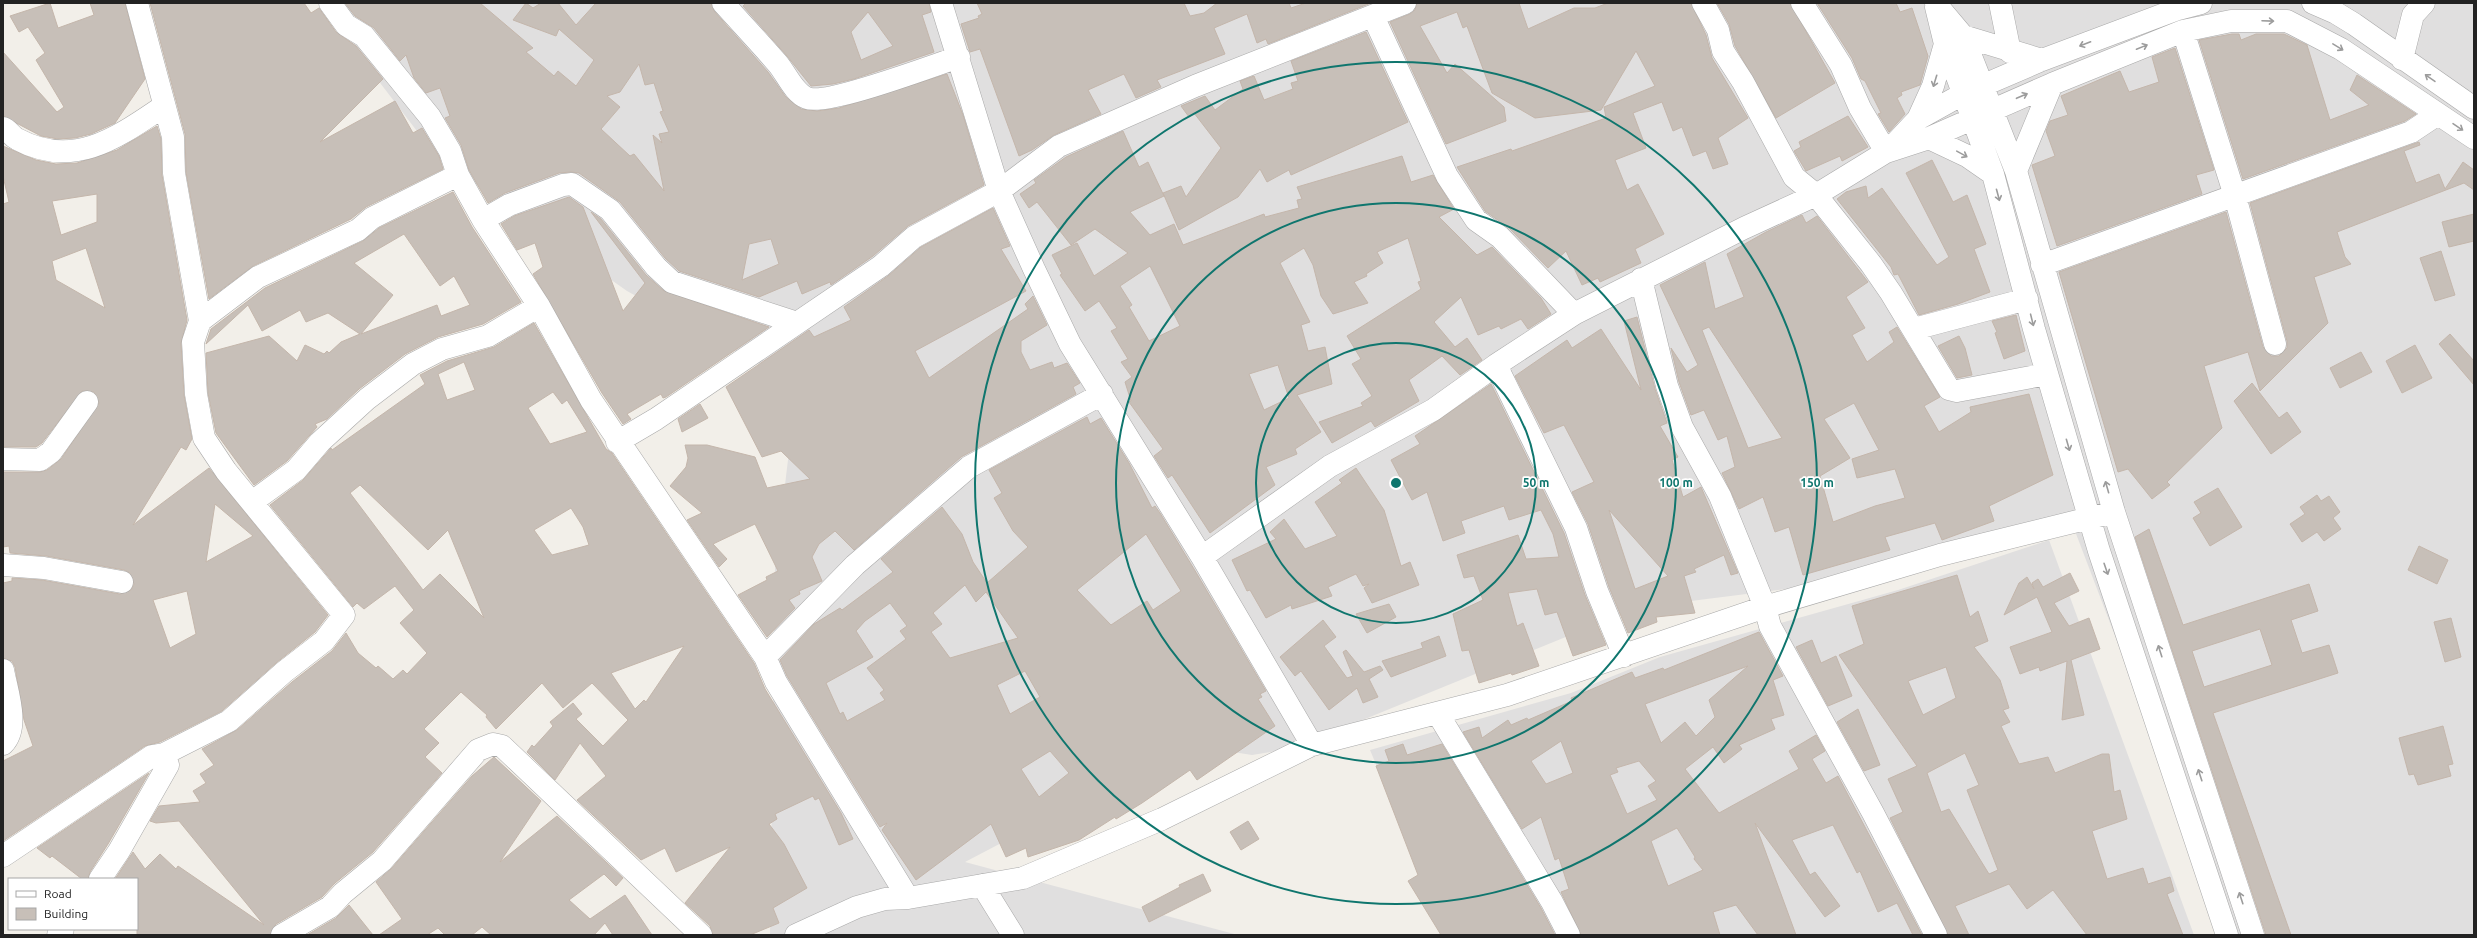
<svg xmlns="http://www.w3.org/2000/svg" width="2477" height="938" viewBox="0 0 2477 938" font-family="Ubuntu,sans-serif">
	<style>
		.residential { fill: #e0dfdf }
		.building { fill: #c7bfb8; stroke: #c4b6ab; fill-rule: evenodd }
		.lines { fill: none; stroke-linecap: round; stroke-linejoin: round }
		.minor-casing { stroke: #a9a9a9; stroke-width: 23 }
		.minor { stroke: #fff; stroke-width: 22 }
		.oneway { stroke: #9c9c9c }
		.ring { fill: none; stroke: #0f766e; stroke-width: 2 }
		.centre { fill: #0f766e; stroke: #fff; stroke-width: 2 }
		.ring-label { font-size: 12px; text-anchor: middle; font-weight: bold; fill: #0f766e; stroke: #fff; stroke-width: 3.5; stroke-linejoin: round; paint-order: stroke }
	</style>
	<rect width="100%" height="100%" fill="#f2efe9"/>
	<path class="residential" d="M319,3H717L768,160L778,164L721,3H2474V935H2229L2070,518L1841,582L1683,602L1627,612L1294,748L1252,755L1188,745L965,862L1238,935H770L775,568L797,385L627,291L436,156Z
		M2049,540L2194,935H1448L1370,750L1571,693L1660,657L1898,590Z"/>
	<path class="building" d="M50,3L58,28L94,15L90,3H125L145,79L115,123L91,134L75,138L58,139L41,136L3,116V52L57,112L64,107L36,60L45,53L28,27L19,32L10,16Z
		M150,3H304L311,13L319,8L336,32L356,46L383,79L320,142L395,101L413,133L422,128L439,156L443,169L366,207L351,219L253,266L209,299L186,172L185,134Z
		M345,3H480L533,48L526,52L554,76L558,71L576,86L594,60L559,29L556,36L513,20L526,3L533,8L541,3H558L576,25L596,3H711L714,11L768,72L785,96L801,109L817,111L839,108L947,74L963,115L984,185L908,226L873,256L831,285L830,282L802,294L797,281L759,297L679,271L665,258L620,202L579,173L571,172L559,173L505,193L488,203L469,170L461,145L445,118L450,116L440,88L426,93L414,78L406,55L400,61L374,28L355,16ZM639,64L645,85L654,83L663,111L660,112L669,132L659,134L662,143L653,135L664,191L634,154L630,156L601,129L620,107L607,96L620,92ZM771,239L779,264L742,280L749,244Z
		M746,3H929L931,12L922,15L934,52L854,79L833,84L811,86L787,56L743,6ZM868,12L893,46L861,60L851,32Z
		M977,3H1184L1190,16L1204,13L1217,3H1289L1291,8L1306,3H1371L1268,44L1266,39L1257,43L1247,14L1214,28L1225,54L1157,80L1161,87L1136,98L1124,74L1088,90L1101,114L1054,135L1032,150L1019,156L980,49L970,52L961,24L979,18L978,16L982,14Z
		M1417,3H1519L1528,29L1574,8H1595L1608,3H1691L1706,35L1712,58L1748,118L1718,138L1728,164L1713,169L1706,151L1693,156L1682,127L1673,131L1662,102L1633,113L1646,148L1615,160L1627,190L1638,184L1664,234L1635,249L1641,263L1600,282L1598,278L1582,285L1566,251L1548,268L1509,228L1485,211L1457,167L1511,149L1512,151L1606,118L1604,107L1655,86L1636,51L1601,110L1535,118L1492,93L1467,26L1463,28L1457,12L1420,26L1447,73L1455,64L1504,107L1506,121L1446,144L1390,22L1410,14L1415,10Z
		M1717,3H1790L1835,83L1776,118L1735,46L1729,24Z
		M1817,3H1896L1900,12L1912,8L1928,56L1920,85L1901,92L1902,95L1897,98L1905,114L1889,132L1878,114L1881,113L1865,81L1861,79L1852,58Z
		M1366,32L1408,122L1291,175L1289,170L1267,182L1260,169L1238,197L1179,230L1163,193L1181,186L1186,197L1221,148L1194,113L1189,117L1181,106L1205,96L1215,110L1243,89L1240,81L1254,76L1264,100L1293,89L1291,83L1298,81L1291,61Z
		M2232,34H2239L2241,40L2256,34H2284L2307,45L2330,120L2369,105L2350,90L2357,75L2416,114L2405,121L2243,179L2199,40Z
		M2175,48L2214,170L2196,175L2202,194L2057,246L2032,165L2055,156L2046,131L2050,121L2068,115L2061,96L2120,71L2129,92L2159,82L2152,57Z
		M1848,116L1868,147L1842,161L1840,156L1806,171L1794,151L1801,147L1799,142Z
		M157,126L161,139L162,175L187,320L181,343L184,395L192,439L186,450L181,447L133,525L209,468L328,615L315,632L276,663L222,711L160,742L145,746L3,841V761L33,746L24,720L15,667L12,661L3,658V583L12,581V578L42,580L120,594L131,590L134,584L130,573L124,570L46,556L10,553L9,546L3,547V472H40L47,470L61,459L99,403L94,392L82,391L42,443L36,447H3V204L9,202L3,176V146L36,160L56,164L77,163L117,150ZM97,194V222L61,235L52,201ZM86,248L105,308L56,280L52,261ZM215,504L253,536L206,562ZM187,591L196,634L170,648L153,600Z
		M1123,131L1139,167L1148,162L1164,196L1130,212L1150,235L1174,224L1183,245L1264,214L1265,217L1299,208L1297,200L1302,199L1297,187L1402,156L1411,182L1433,175L1454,209L1439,217L1477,255L1492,247L1541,298L1551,314L1528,329L1521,319L1501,329L1499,326L1478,335L1461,297L1434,322L1455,347L1467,338L1482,360L1460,375L1442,356L1409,380L1419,401L1375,427L1371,421L1332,443L1319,422L1363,406L1361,403L1372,396L1352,364L1361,359L1347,336L1421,289L1418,282L1421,281L1408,238L1377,252L1383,263L1366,274L1367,276L1354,282L1368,303L1333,314L1321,296L1313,265L1304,248L1280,263L1310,322L1301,325L1308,351L1325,347L1332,384L1297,395L1321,432L1295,449L1297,454L1266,467L1275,485L1210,533L1172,475L1168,478L1154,456L1163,449L1129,402L1131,401L1125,382L1132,377L1121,362L1128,359L1111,331L1117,328L1099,301L1085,311L1060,275L1062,274L1052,255L1077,243L1094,276L1128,253L1095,229L1071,245L1037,202L1029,208L1020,194L1036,183L1034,180L1066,157ZM1150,266L1180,326L1149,341L1129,307L1132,305L1120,286ZM1278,365L1289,398L1264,410L1249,374Z
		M2419,142L2420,145L2404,151L2416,183L2439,174L2445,189L2463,162L2474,170V190L2464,183L2337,232L2345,257L2351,264L2314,277L2328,323L2260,391L2248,352L2204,366L2222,428L2167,482L2170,485L2152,499L2128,469L2118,472L2059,272L2226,212L2263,347L2271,356H2279L2287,348V341L2250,203Z
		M1932,160L1953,202L1967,195L1986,244L1974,249L1990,292L1958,304L1919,315L1898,274L1894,275L1891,267L1837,199L1846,192L1866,186L1868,198L1882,188L1937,265L1949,257L1906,173Z
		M453,192L472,227L521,302L483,324L438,337L405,354L359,389L327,419L315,424L317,427L287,461L254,485L216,433L208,393L206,353L269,336L297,361L305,345L324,354L327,351L329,353L341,342L360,334L328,313L306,322L300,310L262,331L248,305L206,344L211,329L265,288L363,241L379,228ZM404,234L440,286L454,276L470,305L441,316L437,305L361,334L393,295L354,263Z
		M569,197L583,207L623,311L645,283L591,212L601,219L646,275L664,291L769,327L666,397L663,398L661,394L627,414L631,419L623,424L602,393L533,274L543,267L535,243L517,250L501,224L514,216Z
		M993,208L1010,246L1001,249L1026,291L915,351L929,378L1028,309L1025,304L1033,296L1047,325L1021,341V352L1030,370L1052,362L1054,368L1067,363L1080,383L1073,387L1076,394L961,457L854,550L835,531L819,544L812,557L822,581L799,591L800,594L789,600L795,608L767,637L738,595L767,580L766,577L778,571L755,524L713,544L727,559L719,567L687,520L702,513L670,486L686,467L688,458L685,445H707L755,457L767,488L810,479L781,451L762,457L726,387L809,330L814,337L851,320L844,307L888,276L921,247Z
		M2474,214V241L2449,247L2442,222Z
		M1802,215L1806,223L1817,216L1868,282L1846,297L1865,328L1852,335L1867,362L1894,342L1889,332L1897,327L1940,397L1924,406L1939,432L1971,412L1970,407L2029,394L2053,475L1989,506L1994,521L1942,540L1935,523L1885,537L1890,550L1803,575L1789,527L1775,532L1763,497L1739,509L1722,473L1735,467L1727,436L1718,440L1704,410L1691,415L1679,382L1671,348L1687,372L1698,365L1660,285L1705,262L1715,309L1744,297L1727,254L1766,232ZM1709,327L1782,438L1748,448L1702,330ZM1854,403L1879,450L1852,459L1857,478L1895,469L1905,498L1875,506L1833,522L1820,476L1850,458L1824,419Z
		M2441,251L2455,295L2435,301L2420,258Z
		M2016,315L2025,351L2004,359L1995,333L1997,332L1992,321Z
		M1637,317L1655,389L1667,423L1660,426L1678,457L1672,460L1683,497L1701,487L1738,573L1731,575L1724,555L1694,569L1696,572L1684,576L1695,613L1656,617L1657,622L1628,633L1609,587L1588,524L1572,492L1594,482L1564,425L1544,433L1515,376L1567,340L1572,348L1601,329L1641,390L1624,321ZM1609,510L1668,576L1635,589Z
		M534,323L606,449L612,453L754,663L765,689L841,813L853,839L839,845L819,798L815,800L813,796L775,814L777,819L769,824L784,844L807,888L773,908L779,923L750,935H713L710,926L685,903L730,847L676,872L665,848L641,860L577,800L606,776L580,743L555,780L527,752L532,745L534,747L553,726L550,722L573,703L582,714L576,719L603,746L628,720L592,683L563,708L542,683L496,729L486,717L487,715L461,692L424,729L439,743L425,757L442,773L373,852L335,883L322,897L276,924L270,935H137V879H115L133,852L145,869L160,854L176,869L178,866L264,925L179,821L156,823L150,821L159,806L200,802L193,791L206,783L200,774L214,765L202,749L237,730L292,682L332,651L346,633L358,653L376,668L378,666L393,679L403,670L407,674L427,653L400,623L414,610L395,586L364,609L357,603L353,607L270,505L303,480L331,448L332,450L425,384L420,375L447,361L494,347ZM464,362L475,390L447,400L438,374ZM553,392L562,404L567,400L587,432L550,444L528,408ZM360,485L428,550L448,530L484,618L440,574L423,590L350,493ZM571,508L583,527L589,545L552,555L534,530ZM684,646L646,702L644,700L635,709L611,673Z
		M2450,334L2474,361V385L2439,344Z
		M1959,336L1965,348L1972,375L1957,378L1938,346Z
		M2415,345L2432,378L2402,393L2386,361Z
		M2361,352L2372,372L2340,388L2330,368Z
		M2252,383L2279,418L2287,412L2301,432L2271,454L2234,401Z
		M1491,384L1564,533L1585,595L1606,645L1573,656L1557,612L1545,615L1537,589L1508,593L1517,626L1523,623L1539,666L1512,675L1511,673L1479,683L1469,650L1462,651L1453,614L1483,600L1474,576L1464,578L1457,555L1518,535L1526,559L1559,557L1553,534L1541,510L1509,520L1504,506L1461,521L1465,533L1443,541L1427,492L1412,500L1391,460L1420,444L1415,436Z
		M700,404L708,418L682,432L678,419Z
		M1087,417L1090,424L1101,418L1129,463L1152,508L1155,506L1160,513L1194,569L1266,691L1260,694L1262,697L1258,699L1275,726L1197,780L1190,770L1142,803L1116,819L1115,817L1079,840L1028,857L1026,848L1006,857L991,824L916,880L882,830L887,823L880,827L876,821L787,676L780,660L814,624L840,608L842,610L893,572L881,559L942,507L962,534L973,562L987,583L1028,547L1013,531L994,498L1002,493L989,470ZM1146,534L1181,591L1153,610L1147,601L1111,625L1077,590ZM965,585L976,602L986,592L1018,638L950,658L931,632L942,624L933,613ZM890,603L907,626L900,631L906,639L867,668L884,690L880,693L885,700L847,721L843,712L840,714L826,683L873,657L856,631L865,621ZM1025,671L1040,697L1010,714L997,685ZM1050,751L1069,773L1039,797L1021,769Z
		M1356,468L1384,510L1401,566L1410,562L1419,585L1372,603L1364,588L1369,584L1363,586L1356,574L1328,587L1332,596L1292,609L1291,605L1266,618L1250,590L1247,591L1232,560L1276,539L1270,532L1284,519L1305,549L1337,536L1315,502L1342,483L1339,480Z
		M2218,488L2242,527L2210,546L2193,518L2201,513L2194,502Z
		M2317,495L2321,501L2329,496L2340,512L2333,518L2341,529L2324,541L2317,532L2302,542L2290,524L2305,514L2300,507Z
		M2149,529L2183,625L2309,584L2318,611L2291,620L2302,653L2329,645L2338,673L2213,713L2291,935H2266L2135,537ZM2260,629L2272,665L2204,687L2192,651Z
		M2419,546L2448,560L2437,584L2408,570Z
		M2070,573L2079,591L2054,603L2069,626L2089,618L2100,649L2071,660L2084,715L2062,720L2067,661L2040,671L2039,667L2020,674L2010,647L2052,632L2037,597L2004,615L2019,583L2027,577L2034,589L2032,583L2038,579L2043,587Z
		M1957,575L1970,617L1978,611L1988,641L1974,647L2000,680L2009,708L2003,710L2010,722L2001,726L2019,764L2048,757L2055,773L2102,754H2109L2114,792L2120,790L2127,819L2092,831L2107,879L2143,868L2148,884L2170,877L2174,891L2167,894L2183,935H2087L2053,890L2027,909L2009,884L1955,906L1969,935H1948L1890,818L1903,812L1888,779L1917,766L1839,655L1864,644L1852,606ZM1946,667L1956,698L1923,715L1908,681ZM1965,753L1979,785L1967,790L1998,870L1989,874L1949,809L1941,812L1927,773Z
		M1389,604L1396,617L1367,633L1356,614Z
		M2451,618L2461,657L2445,662L2434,622Z
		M1323,620L1336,637L1324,646L1347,678L1353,676L1343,652L1346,650L1364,672L1380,666L1383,670L1369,679L1378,697L1363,703L1357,688L1329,710L1301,671L1295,676L1280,657Z
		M1759,632L1783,676L1773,680L1784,715L1771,719L1775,729L1739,745L1742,749L1724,763L1713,747L1685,769L1719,813L1799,769L1789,751L1816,735L1825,751L1812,759L1826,783L1838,776L1922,935H1913L1897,903L1878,912L1860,871L1857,873L1833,825L1792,840L1810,875L1815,872L1840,906L1825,917L1755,823L1796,935H1758L1736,905L1713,912L1720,935H1581L1561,892L1569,889L1559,858L1555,860L1541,817L1522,829L1463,732L1479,727L1482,738L1508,720L1511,725L1527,718L1528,720L1572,701L1571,698L1632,672L1635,678L1663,668L1664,670ZM1748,666L1709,700L1715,717L1696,736L1685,722L1661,743L1645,704ZM1561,741L1573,773L1546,784L1531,761ZM1639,761L1656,781L1648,786L1657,800L1627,814L1610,775L1618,772L1616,768ZM1677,828L1695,857L1694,859L1703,870L1668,886L1651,841Z
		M1439,636L1446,656L1391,677L1382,661L1423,648L1421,643Z
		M1812,640L1821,663L1836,656L1852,696L1828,706L1796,647Z
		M1858,709L1880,765L1864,771L1837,722Z
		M2443,726L2453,764L2448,765L2451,776L2418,785L2414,774L2409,775L2399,738Z
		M1403,744L1407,755L1442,744L1541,908L1555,935H1441L1408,881L1418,875L1376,766L1389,761L1385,750Z
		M494,757L541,801L500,862L557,816L623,878L616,886L604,874L569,900L590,919L625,895L652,935H613L605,923L594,935H491L482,927L472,935H445L438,928L427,935H379L402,919L376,882L391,869L472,776Z
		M149,773L108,844L90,872L88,879H82L52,856L50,858L37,848Z
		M1248,821L1259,839L1241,850L1230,832Z
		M1203,874L1211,891L1149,922L1142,907L1180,887L1179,885Z
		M349,905L373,935H307L336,918Z"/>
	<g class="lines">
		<defs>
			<path id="minor" d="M330,3L346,25L364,36L430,117L450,151L458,175L483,220L539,306L591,400L765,657L776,682L908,898
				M723,3C741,23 760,43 778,64C787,75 794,93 807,98C827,106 934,65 959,57
				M941,3L999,191L1034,269L1070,344L1202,557L1312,745
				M1703,3L1718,30L1723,51L1743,82L1794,177L1816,195L1871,264L1891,293L1949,389L1957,391L2047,374
				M1802,3L1841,65L1860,108L1886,152
				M2000,3L2010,52
				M2313,3L2336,13L2354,24L2474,108
				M1936,4L1963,36L2016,171L2114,512L2253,935
				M1936,7L1945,44L1993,174L2034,329L2099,551L2227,935
				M1373,16L1447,176L1476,220L1500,237L1574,314
				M2183,31L2235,196L2275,344
				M1963,36L2042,60
				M2402,59L2413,15L2424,3
				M1918,119L1933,86L1945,44
				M3,128C9,130 11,136 17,139C74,170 118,137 164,106
				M1929,138L1967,156L1993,174
				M1889,150L1918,119L1963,94L2042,60L2178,9L2201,3
				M2016,171L2052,84
				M483,220L509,205L563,185L572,184L610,210L656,267L672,282L797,323
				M2042,265L2411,132L2438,114
				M1641,279L1667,386L1682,427L1720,496L1765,607L1770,626L1873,813L1936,935
				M200,321L258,277L358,230L372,218L458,175
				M1914,329L2027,299
				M1496,365L1576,528L1597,591L1624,656
				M617,442L656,419L881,266L914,237L999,191L1059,146L1195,86L1405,3
				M3,459L40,460L51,452L87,402
				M252,502L296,470L320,442L367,399L413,364L442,349L488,336L539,306
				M1202,557L1330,466L1433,410L1496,365L1574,314L1744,228L1816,195L1886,152L1929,138L2052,84L2183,31L2231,21H2287L2341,49L2474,138
				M3,565L44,568L122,582
				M765,657L855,565L969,467L1102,394
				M3,670C7,692 20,727 3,744
				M1438,714L1552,902L1569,935
				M3,856L152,756L164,754L229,721L284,672L324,641L344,615L226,471L204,438L196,394L193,342L200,321L174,173L173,137L137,3
				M100,879L119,851L168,765L164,754
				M982,885L1013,935
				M58,935L63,929
				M282,935L330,907L343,893L382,861L478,750L493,744L502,746L701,935
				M796,935L857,907L885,899L908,898L1023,878L1162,819L1312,745L1507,695L1765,607L1940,555L2114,512"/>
		</defs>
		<use href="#minor" class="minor-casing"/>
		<use href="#minor" class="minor"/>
	</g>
	<defs><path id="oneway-shaft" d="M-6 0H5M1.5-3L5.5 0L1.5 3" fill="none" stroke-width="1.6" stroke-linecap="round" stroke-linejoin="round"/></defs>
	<g class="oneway">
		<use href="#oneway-shaft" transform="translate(2268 21) rotate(2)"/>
		<use href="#oneway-shaft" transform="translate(2085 44) rotate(159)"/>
		<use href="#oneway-shaft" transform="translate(2142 47) rotate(-22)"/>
		<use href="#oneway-shaft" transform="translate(2338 47) rotate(31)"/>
		<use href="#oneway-shaft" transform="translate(2430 78) rotate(-145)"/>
		<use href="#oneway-shaft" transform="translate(1935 81) rotate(107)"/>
		<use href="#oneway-shaft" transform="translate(2022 96) rotate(-23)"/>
		<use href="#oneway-shaft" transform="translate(2458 127) rotate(34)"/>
		<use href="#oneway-shaft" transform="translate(1962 154) rotate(29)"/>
		<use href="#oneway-shaft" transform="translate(1998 195) rotate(75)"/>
		<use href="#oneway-shaft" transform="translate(2032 320) rotate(76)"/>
		<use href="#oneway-shaft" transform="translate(2068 445) rotate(74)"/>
		<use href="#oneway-shaft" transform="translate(2107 487) rotate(-106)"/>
		<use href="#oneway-shaft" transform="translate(2106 569) rotate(71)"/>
		<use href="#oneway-shaft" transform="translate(2160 651) rotate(-108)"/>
		<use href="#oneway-shaft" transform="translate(2200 775) rotate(-108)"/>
		<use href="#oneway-shaft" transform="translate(2241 898) rotate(-108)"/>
	</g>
	<g class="ring">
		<circle cx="1396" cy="483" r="140"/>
		<circle cx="1396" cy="483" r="280"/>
		<circle cx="1396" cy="483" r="421"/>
	</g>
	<circle cx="1396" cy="483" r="6" class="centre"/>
	<g class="ring-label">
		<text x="1536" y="487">50 m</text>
		<text x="1676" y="487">100 m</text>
		<text x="1817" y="487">150 m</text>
	</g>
	<rect width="2477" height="938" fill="none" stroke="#222222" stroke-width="8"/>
	<rect x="8" y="878" width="130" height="52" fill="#ffffff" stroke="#a7a7a7"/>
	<rect x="16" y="891" width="20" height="6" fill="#ffffff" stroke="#a7a7a7"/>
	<text x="44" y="898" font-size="12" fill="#222222">Road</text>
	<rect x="16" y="908" width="20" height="12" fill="#c7bfb8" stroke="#a7a7a7"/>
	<text x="44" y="918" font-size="12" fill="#222222">Building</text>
</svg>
